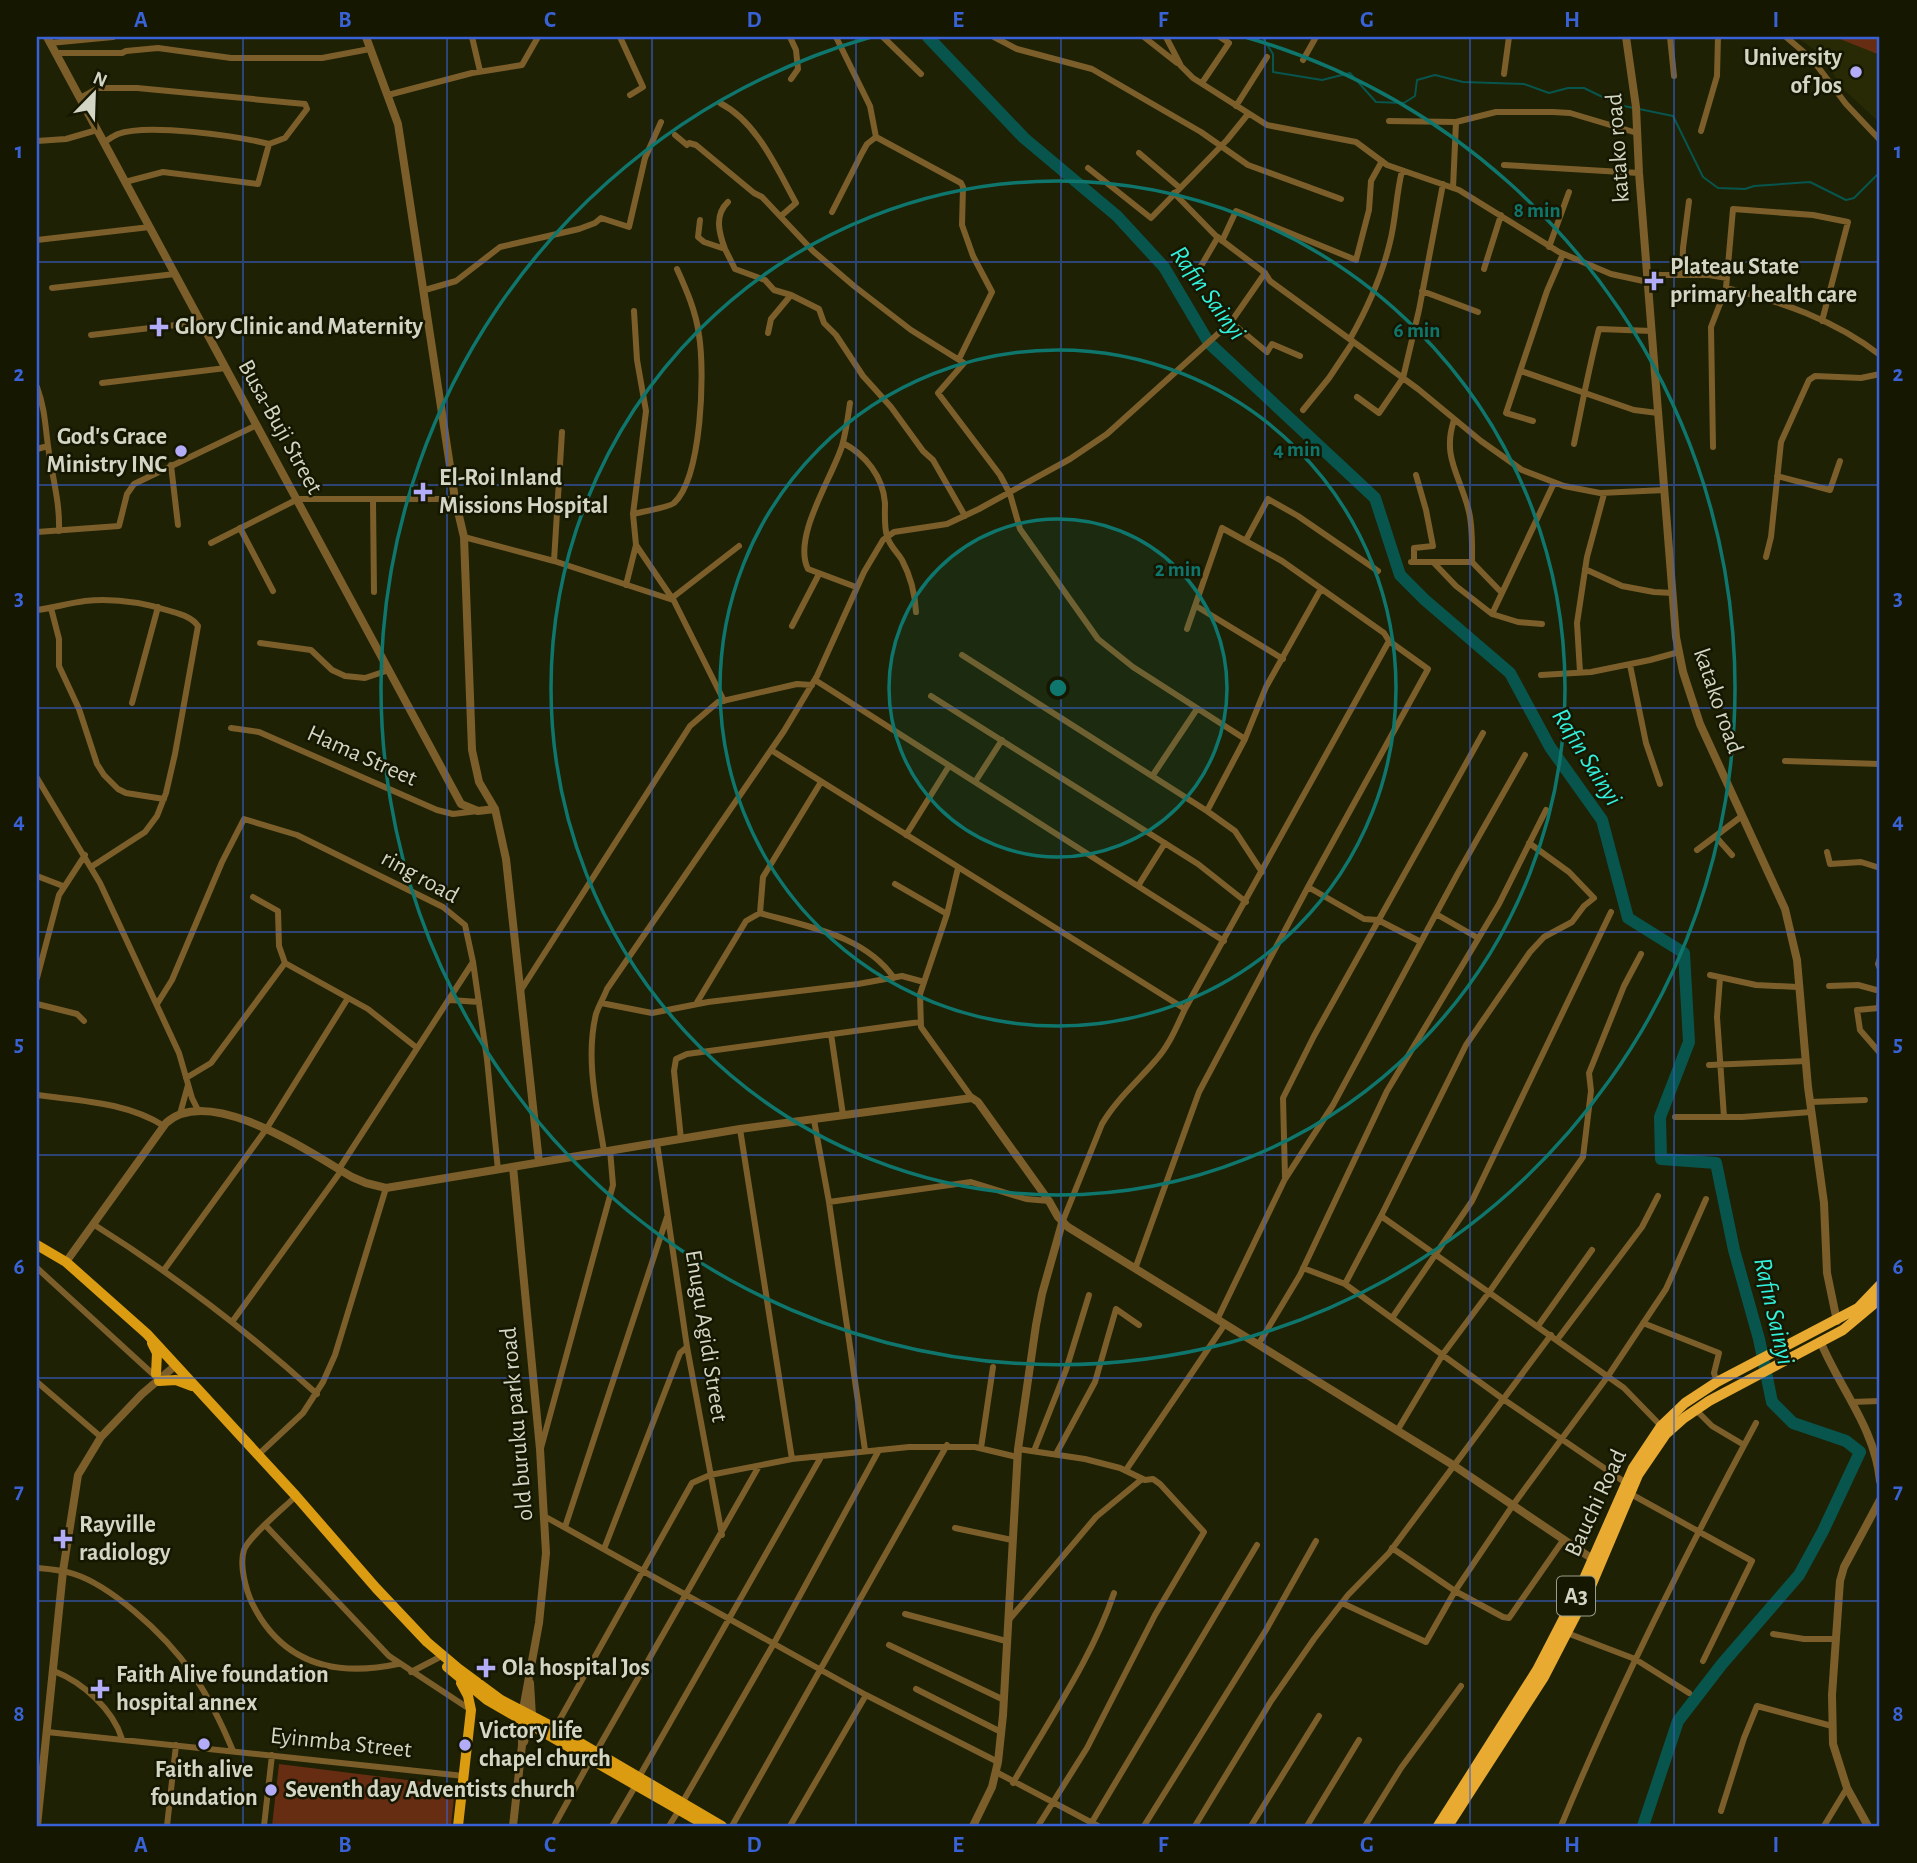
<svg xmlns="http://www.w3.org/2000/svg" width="1917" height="1863" viewBox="0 0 1917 1863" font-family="'Alegreya Sans',sans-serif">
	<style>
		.built { fill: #272a04 }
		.green { fill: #662d12 }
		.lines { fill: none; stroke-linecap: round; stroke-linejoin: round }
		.stream { stroke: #08554d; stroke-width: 2 }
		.river { stroke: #08554d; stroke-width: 12 }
		.minor { stroke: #7b5e2a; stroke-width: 6 }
		.tertiary { stroke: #7b5e2a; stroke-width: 8 }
		.primary { stroke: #db9c12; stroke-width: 10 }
		.trunk { stroke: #e8aa30; stroke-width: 10 }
		.grid { fill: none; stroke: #3862d5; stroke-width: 2; stroke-opacity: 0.55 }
		.ring { fill: none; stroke: #0f766e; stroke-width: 3.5 }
		.poi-dot { fill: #b3acf9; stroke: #151700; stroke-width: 2.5 }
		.labels { text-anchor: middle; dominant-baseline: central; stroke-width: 5; stroke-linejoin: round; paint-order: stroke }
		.shield { fill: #151700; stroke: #9b9d8a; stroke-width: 2 }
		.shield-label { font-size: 23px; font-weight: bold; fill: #d4d6c5 }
		.poi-label { font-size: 24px; font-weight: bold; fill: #d4d6c5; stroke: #151700; text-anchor: start }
		.street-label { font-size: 24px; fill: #d4d6c5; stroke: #151700 }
		.water-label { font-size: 26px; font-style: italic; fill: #32f1dc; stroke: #151700 }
		.centre { fill: #0f766e; stroke: #151700; stroke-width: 3.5 }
		.ring-label { font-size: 21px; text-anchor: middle; font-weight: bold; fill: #0f766e; stroke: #151700; stroke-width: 5; stroke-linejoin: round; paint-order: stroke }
		.neatline { fill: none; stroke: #3862d5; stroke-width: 2.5 }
		.grid-label { font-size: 23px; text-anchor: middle; font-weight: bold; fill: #3862d5 }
	</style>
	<rect width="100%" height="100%" fill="#1e2104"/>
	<path class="built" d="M1797,37H1880V123L1840,86L1825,58Z"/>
	<path class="green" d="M1835,37H1880V55Z
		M279,1764L455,1786L451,1826H272Z"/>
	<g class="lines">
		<path class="stream" d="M1262,37L1273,54V72L1322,80L1350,73L1376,102L1404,103L1415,96L1417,80L1435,75L1463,82L1524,84L1549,93L1568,88H1584L1619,105L1634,108
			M1639,109L1673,116L1703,177L1718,188L1745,189L1754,186L1810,182L1846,200L1854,198L1880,172"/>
		<path class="river" d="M928,37L1024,138L1117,216L1164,267L1209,343L1375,498L1400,575L1425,600L1510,673L1550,747L1602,820L1628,918L1684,953L1689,1042L1660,1117L1661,1159L1716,1163L1734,1250L1759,1339L1772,1402L1793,1423L1846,1441L1860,1452L1823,1531L1799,1575L1722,1664L1678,1721L1643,1826"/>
		<path class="minor" d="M472,37L480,71
			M620,37L643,87L630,95
			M790,37L796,50L798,69L791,79
			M883,37L921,74
			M994,37L1017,49L1092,69L1201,132L1248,165L1341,199
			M1144,37L1177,63
			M1166,37L1181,66L1193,78L1267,125L1356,142L1387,165L1459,190L1559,252L1611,274L1648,282
			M1670,37L1674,76
			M1786,37L1812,59L1846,104L1880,140
			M50,43L113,37
			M56,53H122L126,51L158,48L231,58H322L370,49
			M1303,60L1316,37
			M1504,74L1509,37
			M1202,83L1229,43L1220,37
			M388,95L472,73L522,65L538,37
			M80,98L98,88H137L305,104L307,109L285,138L269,144L258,184L163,172L125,182
			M720,103C757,122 776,167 796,203L781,216
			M1236,106L1267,57
			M1389,121L1456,122L1496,112H1553L1570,113L1637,133
			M1701,131L1717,76L1718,37
			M675,135L687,145L689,143L696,145L754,193L762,197L813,251L854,286L911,330L964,363L938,393L1000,475L1010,494L1020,529L1098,639L1133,667L1245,739
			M876,137L961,183L963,187L962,225L973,256L992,292L959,359
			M37,141L66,139L97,130
			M104,142C108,140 113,136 118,134C147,123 237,136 269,144
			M1139,153L1180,188
			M1504,165L1639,173
			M1088,168L1151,218L1227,140L1248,114
			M1453,188L1456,122
			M1174,193L1216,236L1265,273L1270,281L1418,389L1481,441L1522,470L1564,486L1600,493L1665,490
			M832,212L862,153L867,144L876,137L870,106L836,37
			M700,220L698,237L704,242L725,249L735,269L765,280L774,290L791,295L819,309L824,323L836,335L863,376L891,407L923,451L933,460L965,516
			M37,240L150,227
			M1222,241L1236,211L1356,260L1369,210L1371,181L1382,161
			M1549,247L1569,192
			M725,249C719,233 714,215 728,202
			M1484,269L1501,215
			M1682,274L1683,248L1689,201
			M1647,275H1709L1727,278
			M1194,278L1218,237
			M52,288L175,274
			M1726,288C1780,301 1835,320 1880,355
			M425,290L456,281L500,247L579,229L595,223L601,218L629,227L645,158L661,122
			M1422,291L1478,312
			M634,311L637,360L646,411L633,514L636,545L674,601L724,701
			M1231,322L1267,352L1272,344L1300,356
			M768,333L771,319L791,295
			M91,335L201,322
			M1350,339C1367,309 1382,276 1390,242C1396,219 1396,194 1402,171
			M1521,371L1634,410L1658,413
			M102,383L226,368
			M37,387C46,412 45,428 49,453C53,480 60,503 59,531
			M1357,397L1379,413L1403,378L1419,310L1443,184
			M850,403C848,417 846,432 842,446C832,478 792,537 808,569L856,587
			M1303,410L1329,378L1353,342
			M1454,420C1442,456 1459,474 1468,508C1473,524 1472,546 1472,562L1501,592
			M1533,421L1506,413L1547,291L1563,254
			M843,443C866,455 883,477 885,503C885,513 884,527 887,536C889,545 897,552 902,560C911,577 915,593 916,612
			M1574,444C1582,405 1589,367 1599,329L1652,331
			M1713,447L1711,327L1726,288L1733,209L1813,215L1848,222L1822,321
			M37,449L48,446
			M171,465L178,525
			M1777,476L1830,490L1840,461
			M373,501L374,592
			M633,514C641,512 670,507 674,503C702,477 705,372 699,335C696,312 687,291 677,269
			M240,528L273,591
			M37,532L119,526L127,494L134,484L257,425
			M464,537L554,561L673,600
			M1246,540L1268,499L1298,516L1378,571
			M211,543L298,499H455
			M1766,557L1771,537L1781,442L1809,380L1815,376L1861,378L1880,374
			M554,561L562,432
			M1411,562H1472
			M1414,562V548L1433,546L1426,510L1416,475
			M1434,563L1456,586L1492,614L1518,622L1542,624
			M1585,569L1622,586L1654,592L1673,593
			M626,585L636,545
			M672,598L739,546
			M1196,606L1283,659
			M51,608L59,639V666L79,709L97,764L104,775L118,789L126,793L164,799
			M37,610C53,608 69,603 85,601C115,598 141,602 170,611C180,614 192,617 198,626L175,754L166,793L157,816L145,832L91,867
			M1492,614L1554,483
			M792,626L819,574
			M260,643L311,650L332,670L345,676L365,678L389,670
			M962,655L1207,811L1235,831L1262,872
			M1630,665L1646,743L1660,784
			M1580,672L1577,623L1587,557L1604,494
			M1541,675L1591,672L1650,660L1679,652
			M815,680L1224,941
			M931,696L1198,864L1246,902
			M132,703L158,607
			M231,728L259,732L437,810L453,814L478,811
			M771,750L1185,1009
			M1785,761L1880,764
			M1153,775L1197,709
			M37,778L100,883L179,1053L192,1098L199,1112
			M975,782L1002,740
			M1207,811L1245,739L1266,687L1321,589
			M906,835L949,766
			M1716,837L1732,855
			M1697,850L1742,816
			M1827,852L1830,864L1861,862L1880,868
			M958,868L947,914L920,994L921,1027L972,1098
			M37,876L63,886
			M895,884L947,914
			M1138,886L1165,843
			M1308,887L1364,919L1378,920L1421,942
			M253,897L278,911L279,946L285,963L368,1009L417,1048
			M760,913L763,877L821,782
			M1436,914L1478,938
			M1880,958L1878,964L1880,969
			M1710,975L1756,985L1798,987
			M37,978L59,895L85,855
			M1720,978L1717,1017L1724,1117
			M1829,986L1858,985L1880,991
			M1880,987L1879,1008L1857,1010L1860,1030L1880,1053
			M521,990L690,726L718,702L797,684L812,685
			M450,1000L479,1002
			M601,1003L652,1013L708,1002L858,984L902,976L924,982
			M37,1004L77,1014L84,1021
			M157,1004L172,980L222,862L244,819L297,835L443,907L465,925L473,962L487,1059L498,1170
			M696,1004L746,921L760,913C808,927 864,935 894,978
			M831,1034L843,1115
			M1709,1065L1806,1061
			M186,1078L211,1063L285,963
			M37,1095C80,1101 127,1102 164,1126
			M1810,1102L1865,1100
			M180,1114L188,1085
			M1675,1117H1742L1811,1112
			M814,1120L829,1202L865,1450
			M740,1129L792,1459
			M681,1139L674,1071L676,1059L687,1054L920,1022
			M657,1143L687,1347L722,1535
			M604,1151C597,1107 585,1059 596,1014C599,1005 604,997 607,989L784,731L817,676L864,572L883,540L894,532L947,524L979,509L1070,459L1107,434L1231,322L1265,273
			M339,1169L473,962
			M1285,1177L1283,1098L1314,1036L1483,733
			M829,1202L971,1182L1026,1199L1049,1201
			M1381,1216L1624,1388L1661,1426
			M1062,1223L1102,1124C1116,1100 1137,1082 1155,1061C1169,1046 1176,1028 1185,1009L1389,641
			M93,1224C173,1274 247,1331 317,1394
			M37,1268L155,1376
			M1303,1268L1345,1284L1503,1399L1626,1483
			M1135,1269L1199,1092L1308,887L1428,669L1389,641L1384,633L1282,561L1222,528L1187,629
			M164,1270L267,1128L348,998
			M1345,1284L1381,1216L1466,1045L1530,952L1544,937L1572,922L1584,906L1594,898L1569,872L1529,843
			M1392,1318L1472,1201L1611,912
			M1217,1320L1285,1179L1333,1105L1458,873L1525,755
			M232,1322L341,1171
			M1643,1323L1719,1353L1714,1373L1717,1382
			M1538,1326L1592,1250
			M1557,1340L1642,1227L1658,1196
			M1258,1345L1300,1275L1387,1091L1499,904L1546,810
			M37,1382L101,1437
			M1851,1402L1880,1401
			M1696,1410L1712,1426L1744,1445
			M1397,1431L1443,1354L1490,1291L1583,1157L1591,1091L1589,1073L1624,986L1641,954
			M541,1448L613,1185L610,1150
			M981,1448L993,1367
			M1018,1449L1085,1459L1120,1468L1145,1480L1153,1479L1160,1484L1204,1532L1155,1615L1087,1748L1038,1826
			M1034,1451L1066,1370L1089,1295
			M259,1454L303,1413L323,1382L335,1355L386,1188
			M1056,1454L1095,1382L1116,1309L1139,1325
			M1126,1470L1225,1324
			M1629,1493L1752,1561L1703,1661
			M296,1496C284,1508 249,1536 244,1550C239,1565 246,1590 252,1603C282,1664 336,1677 398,1664
			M544,1516L866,1695L998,1762
			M266,1526L389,1656L471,1710
			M565,1527L667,1217
			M955,1528L1012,1540
			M1392,1548L1455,1591L1503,1617L1509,1618L1564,1539
			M604,1549L680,1353L687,1347
			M37,1568C49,1569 62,1570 74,1574C96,1581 116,1596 134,1611C184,1653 208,1691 233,1751
			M1342,1603L1426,1642L1455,1591L1513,1505L1608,1376L1666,1289L1706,1199
			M905,1614L1006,1641
			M1008,1621L1096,1517L1142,1479
			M1567,1633L1635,1659L1689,1693
			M1773,1634L1804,1639H1835
			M889,1645L1004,1700
			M54,1671C82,1682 113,1709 122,1739
			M411,1672L438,1658
			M916,1689L1001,1732
			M555,1728L692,1483L710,1475L792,1459L909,1447H975L1017,1457
			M47,1732L464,1776
			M596,1752L759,1466
			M996,1772L1098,1826
			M639,1777L821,1457
			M1013,1783C1048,1721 1091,1661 1114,1593
			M682,1803L773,1645L879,1450
			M1721,1811L1744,1738L1757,1706L1832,1726
			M1092,1822L1257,1545
			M167,1826L176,1745
			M264,1826L272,1755
			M554,1826L591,1759
			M612,1826L636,1785
			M669,1826L679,1810
			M732,1826L947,1445
			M790,1826L866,1695
			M1144,1826L1266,1630L1316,1541
			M1195,1826L1271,1701L1314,1639L1348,1595L1389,1553L1551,1335
			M1251,1826L1319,1716
			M1307,1826L1359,1740
			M1365,1826L1401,1768L1461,1686
			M1561,1826C1618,1688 1685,1555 1756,1423
			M1824,1826L1847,1788"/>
		<path class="tertiary" d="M47,37L461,804L478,811L495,809
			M366,37L398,124L455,499L464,537L472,750L479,782L495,809L506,859L539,1162
			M1626,37L1636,107L1639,173L1676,637L1683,672L1700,724L1785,909L1797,960L1808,1087L1824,1203L1827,1273L1837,1321
			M513,1167L540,1449L546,1553L539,1623L522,1715V1745L513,1826
			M66,1262L166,1123C210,1083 312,1154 352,1177L366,1183L386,1188L740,1129L972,1098L978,1102L1049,1201L1058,1217L1068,1227L1453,1465L1597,1562
			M1821,1343C1841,1390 1875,1429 1880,1481
			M524,1742L532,1716L530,1683
			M37,1826L63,1571L78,1475L101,1437L142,1394L176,1365
			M973,1826L992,1787L998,1762L1003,1715L1018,1449L1036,1325L1042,1294L1062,1223
			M1868,1826L1847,1788L1833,1744L1832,1695L1840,1581L1844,1567L1880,1500"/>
		<path class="primary" d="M37,1245L66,1262L147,1334L296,1496L376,1588L427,1642L459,1669L501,1700L555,1728L722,1826
			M152,1343L157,1353L156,1374
			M159,1381L176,1380L192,1386
			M447,1667L487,1700L707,1826
			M458,1826L471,1710L468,1696L461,1683"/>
		<path class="trunk" d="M1438,1826L1537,1670L1583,1581L1633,1468L1661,1426L1685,1403L1717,1382L1858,1308L1880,1285
			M1448,1826L1544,1677L1591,1586L1638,1475L1666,1434L1684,1418L1709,1401L1843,1330L1880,1299"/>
	</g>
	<path class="grid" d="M243,37V1826M447,37V1826M652,37V1826M856,37V1826M1061,37V1826M1265,37V1826M1470,37V1826M1674,37V1826M37,262H1880M37,485H1880M37,708H1880M37,932H1880M37,1155H1880M37,1378H1880M37,1601H1880"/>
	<circle cx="1058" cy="688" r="169" fill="#0f766e" fill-opacity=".12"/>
	<g class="ring">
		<circle cx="1058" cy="688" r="169"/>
		<circle cx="1058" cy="688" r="338"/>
		<circle cx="1058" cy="688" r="507"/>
		<path d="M1245 37A677 677 0 1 1 871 37"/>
	</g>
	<g class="poi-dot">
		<circle cx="1856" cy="72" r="7"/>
		<path d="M1650.5 270.5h7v7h7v7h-7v7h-7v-7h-7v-7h7z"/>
		<path d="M155.5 316.5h7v7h7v7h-7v7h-7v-7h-7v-7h7z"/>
		<circle cx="181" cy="451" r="7"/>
		<path d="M419.5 481.5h7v7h7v7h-7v7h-7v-7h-7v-7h7z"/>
		<path d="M59.5 1528.5h7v7h7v7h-7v7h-7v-7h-7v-7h7z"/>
		<path d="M482.5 1657.5h7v7h7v7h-7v7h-7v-7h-7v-7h7z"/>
		<path d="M96.5 1678.5h7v7h7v7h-7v7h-7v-7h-7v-7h7z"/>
		<circle cx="204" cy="1744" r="7"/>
		<circle cx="465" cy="1745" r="7"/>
		<circle cx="271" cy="1790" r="7"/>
	</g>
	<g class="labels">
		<rect class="shield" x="1557" y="1576.5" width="38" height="39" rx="5"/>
		<g class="shield-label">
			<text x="1576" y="1596">A3</text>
		</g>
		<g class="poi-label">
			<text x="1842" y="58" text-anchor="end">University<tspan x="1842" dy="28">of Jos</tspan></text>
			<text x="1670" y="267">Plateau State<tspan x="1670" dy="28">primary health care</tspan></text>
			<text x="175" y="327">Glory Clinic and Maternity</text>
			<text x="167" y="437" text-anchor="end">God's Grace<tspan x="167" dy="28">Ministry INC</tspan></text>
			<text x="439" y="478">El-Roi Inland<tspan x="439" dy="28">Missions Hospital</tspan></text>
			<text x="79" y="1525">Rayville<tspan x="79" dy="28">radiology</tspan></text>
			<text x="502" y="1668">Ola hospital Jos</text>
			<text x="116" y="1675">Faith Alive foundation<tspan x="116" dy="28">hospital annex</tspan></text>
			<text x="479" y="1731">Victory life<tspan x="479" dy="28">chapel church</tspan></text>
			<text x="204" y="1770" text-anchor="middle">Faith alive<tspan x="204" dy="28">foundation</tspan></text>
			<text x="285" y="1790">Seventh day Adventists church</text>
		</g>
		<g class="street-label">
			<text transform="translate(1618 148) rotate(-94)">katako road</text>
			<text transform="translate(280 427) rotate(61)">Busa-Buji Street</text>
			<text transform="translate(1718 701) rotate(71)">katako road</text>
			<text transform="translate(362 756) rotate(24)">Hama Street</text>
			<text transform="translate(420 877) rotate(29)">ring road</text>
			<text transform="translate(706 1336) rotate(81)">Enugu Agidi Street</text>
			<text transform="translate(517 1424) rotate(-95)">old buruku park road</text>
			<text transform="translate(1596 1503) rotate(-65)">Bauchi Road</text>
			<text transform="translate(341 1743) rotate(6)">Eyinmba Street</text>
		</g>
		<g class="water-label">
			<text transform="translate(1208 293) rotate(54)">Rafin Sainyi</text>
			<text transform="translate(1587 757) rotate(58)">Rafin Sainyi</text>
			<text transform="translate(1774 1311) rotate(77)">Rafin Sainyi</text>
		</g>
	</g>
	<circle cx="1058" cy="688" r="10" class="centre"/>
	<g class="ring-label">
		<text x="1537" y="217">8 min</text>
		<text x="1417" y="337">6 min</text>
		<text x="1297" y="456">4 min</text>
		<text x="1178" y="576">2 min</text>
	</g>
	<rect width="1917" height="1863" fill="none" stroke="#151700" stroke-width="77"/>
	<g transform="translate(94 94) rotate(23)" stroke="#151700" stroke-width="5" paint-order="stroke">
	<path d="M0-5L12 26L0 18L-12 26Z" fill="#d4d6c5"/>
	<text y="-10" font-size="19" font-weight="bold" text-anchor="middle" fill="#d4d6c5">N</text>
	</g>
	<rect x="38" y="38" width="1840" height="1787" class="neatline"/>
	<g class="grid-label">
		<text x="141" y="27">A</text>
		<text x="345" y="27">B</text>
		<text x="550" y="27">C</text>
		<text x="754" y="27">D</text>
		<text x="958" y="27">E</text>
		<text x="1163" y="27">F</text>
		<text x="1367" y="27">G</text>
		<text x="1572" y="27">H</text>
		<text x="1776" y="27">I</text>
		<text x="19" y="158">1</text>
		<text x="1898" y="158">1</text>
		<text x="19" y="381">2</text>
		<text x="1898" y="381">2</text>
		<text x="19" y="605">3</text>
		<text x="1898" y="605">3</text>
		<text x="19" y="828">4</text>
		<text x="1898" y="828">4</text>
		<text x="19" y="1051">5</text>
		<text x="1898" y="1051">5</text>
		<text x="19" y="1274">6</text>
		<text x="1898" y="1274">6</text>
		<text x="19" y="1498">7</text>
		<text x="1898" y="1498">7</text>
		<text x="19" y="1721">8</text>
		<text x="1898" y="1721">8</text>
		<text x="141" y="1852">A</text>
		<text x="345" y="1852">B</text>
		<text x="550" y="1852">C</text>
		<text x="754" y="1852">D</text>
		<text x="958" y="1852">E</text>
		<text x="1163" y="1852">F</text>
		<text x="1367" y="1852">G</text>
		<text x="1572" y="1852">H</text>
		<text x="1776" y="1852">I</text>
	</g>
</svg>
